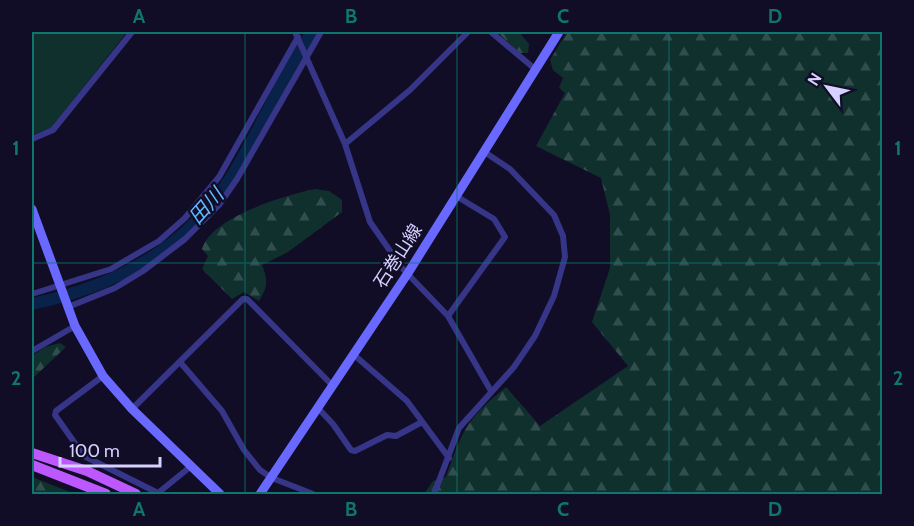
<svg xmlns="http://www.w3.org/2000/svg" width="914" height="526" viewBox="0 0 914 526" font-family="Cabin,'Noto Sans JP',sans-serif">
	<style>
		.grass { fill: #10302e }
		.forest { fill: url(#forest-firs) }
		.lines { fill: none; stroke-linecap: round; stroke-linejoin: round }
		.river { stroke: #082249; stroke-width: 12 }
		.street { stroke: #363588; stroke-width: 6 }
		.secondary { stroke: #6968ff; stroke-width: 9 }
		.primary { stroke: #bd58ff; stroke-width: 10 }
		.grid { fill: none; stroke: #0f766e; stroke-width: 1.5; stroke-opacity: 0.55 }
		.labels { text-anchor: middle; dominant-baseline: central; stroke-width: 5; stroke-linejoin: round; paint-order: stroke }
		.street-label { font-size: 18px; fill: #d6d1ff; stroke: #110d26 }
		.water-label { font-size: 20px; font-style: italic; fill: #5fb9ff; stroke: #110d26 }
		.neatline { fill: none; stroke: #0f766e; stroke-width: 2 }
		.grid-label { font-size: 20px; text-anchor: middle; font-weight: bold; fill: #0f766e }
	</style>
	<defs>
		<pattern id="forest-firs" width="22" height="20" patternUnits="userSpaceOnUse" patternTransform="scale(1.5)"><rect width="22" height="20" fill="#10302e"/><path d="M5 1l3.5 6h-7zM16 11l3.5 6h-7z" fill="#324d4d"/></pattern>
	</defs>
	<rect width="100%" height="100%" fill="#110d26"/>
	<path class="grass" d="M32,32H127L51,128L32,135Z"/>
	<path class="forest" d="M497,32H519L529,44L528,53H520Z
		M567,32H882V494H424L433,481L446,477C463,429 466,420 506,387L540,426L628,366L592,322L610,268V215L601,178L536,146L565,93L559,88L563,78L553,70L550,60Z
		M315,189L329,191L342,200V212L288,252L262,265C268,281 268,286 259,301L244,292L232,299L202,269L208,256L202,249C211,217 286,195 315,189Z
		M60,343L66,347L32,379V356L45,347Z
		M32,477L75,494H32Z"/>
	<g class="lines">
		<path class="river" d="M32,304C112,287 185,251 230,179C260,131 281,78 312,32"/>
		<path class="street" d="M295,32L345,144L370,222L402,268L448,316L491,391
			M491,32L535,69
			M32,139L53,130L132,32
			M345,144L410,90L468,32
			M32,294L111,269L159,241L185,218L219,177L298,37
			M68,307L115,288L143,271L185,239L219,205L237,179L321,32
			M448,316L505,237L494,219L456,196
			M32,351L75,326
			M353,354L407,401L449,458
			M180,362L222,411L244,450L260,470L272,478L313,494
			M103,376L56,411L55,415L84,456L158,493L190,467
			M317,407L333,424L351,450L355,451L387,435L396,436L422,422
			M132,409L243,299H247L332,385
			M434,494L459,428L514,367L535,336L554,296L565,257L563,236L554,215L510,169L483,151"/>
		<path class="secondary" d="M32,209L75,326L103,376L132,409L220,494
			M260,494L408,273L559,32"/>
		<path class="primary" d="M32,453L87,471L136,494
			M32,465L106,494"/>
	</g>
	<path class="grid" d="M245,32V494M457,32V494M669,32V494M32,263H882"/>
	<g class="labels">
		<g class="street-label">
			<text transform="translate(398 256) rotate(-57)">石巻山線</text>
		</g>
		<g class="water-label">
			<text transform="translate(206 206) rotate(-48)">田川</text>
		</g>
	</g>
	<rect width="914" height="526" fill="none" stroke="#110d26" stroke-width="66"/>
	<g transform="translate(827 87) rotate(302)" stroke="#110d26" stroke-width="4.5" paint-order="stroke">
	<path d="M0-4.5L10 22L0 15L-10 22Z" fill="#d6d1ff"/>
	<text y="-9" font-size="16" font-weight="bold" text-anchor="middle" fill="#d6d1ff">N</text>
	</g>
	<path d="M60 457v9h100v-9" fill="none" stroke="#d6d1ff" stroke-width="3"/>
	<text x="69" y="457" font-size="18" fill="#d6d1ff" stroke="#110d26" stroke-width="4.5" paint-order="stroke">100 m</text>
	<rect x="33" y="33" width="848" height="460" class="neatline"/>
	<g class="grid-label">
		<text x="139" y="23">A</text>
		<text x="351" y="23">B</text>
		<text x="563" y="23">C</text>
		<text x="775" y="23">D</text>
		<text x="16" y="155">1</text>
		<text x="898" y="155">1</text>
		<text x="16" y="385">2</text>
		<text x="898" y="385">2</text>
		<text x="139" y="516">A</text>
		<text x="351" y="516">B</text>
		<text x="563" y="516">C</text>
		<text x="775" y="516">D</text>
	</g>
</svg>
